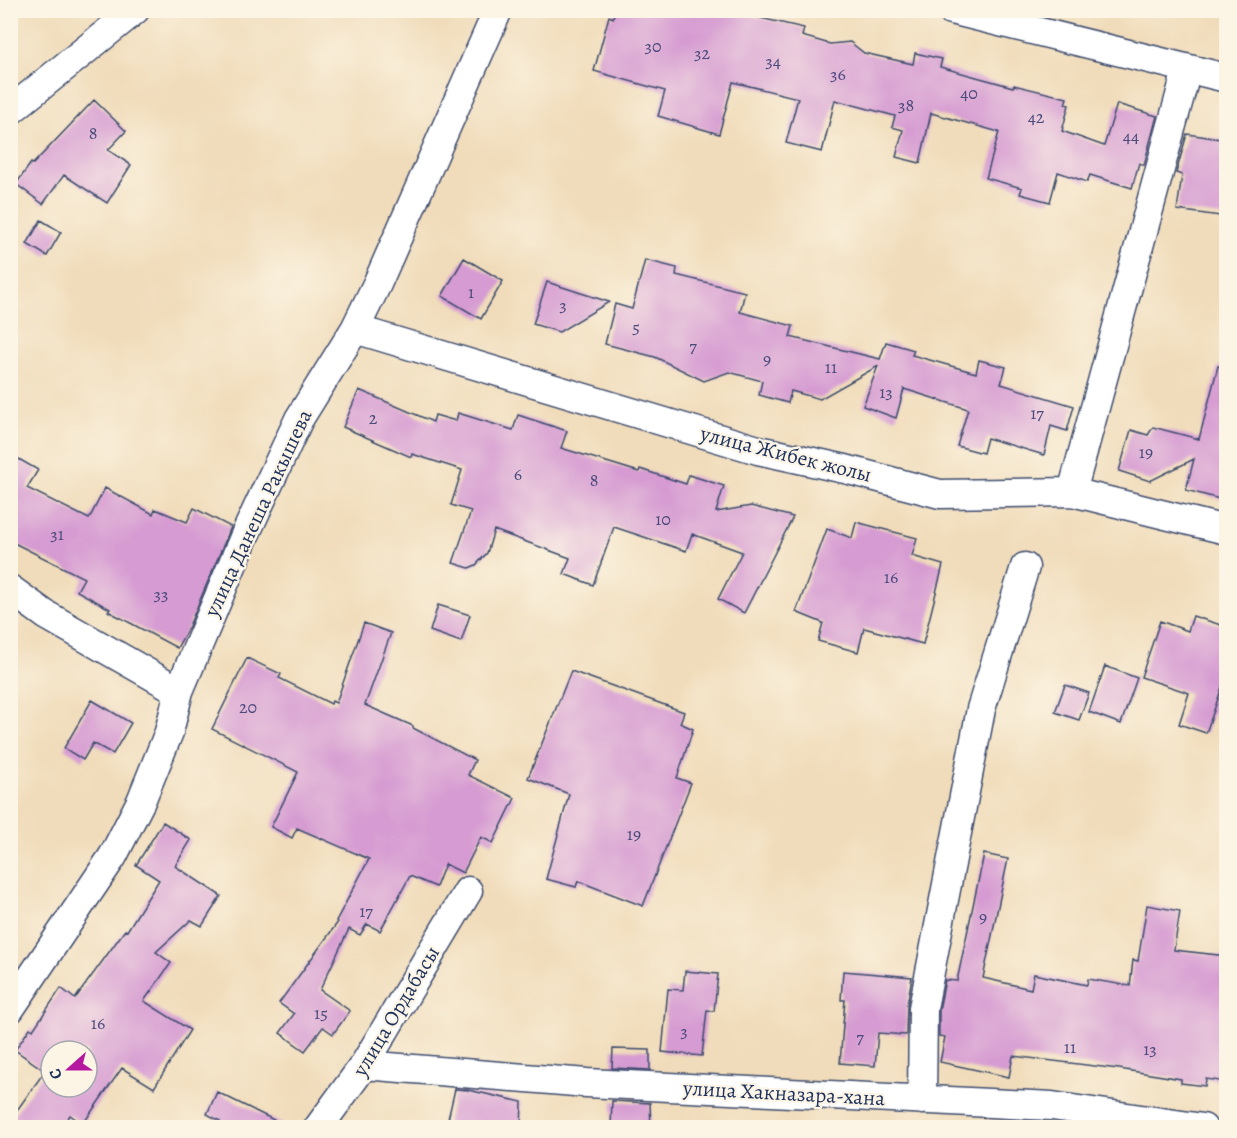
<svg xmlns="http://www.w3.org/2000/svg" width="1237" height="1138" viewBox="0 0 1237 1138" font-family="Alegreya,serif">
	<style>
		.building { fill: #d69bd2; fill-rule: evenodd }
		.lines { fill: none; stroke-linecap: round; stroke-linejoin: round }
		.street-casing { stroke: #3b496c; stroke-width: 31 }
		.street { stroke: #fff; stroke-width: 28 }
		.labels { text-anchor: middle; dominant-baseline: central; stroke-width: 4.5; stroke-linejoin: round; paint-order: stroke }
		.number-label { font-size: 18px; fill: #4a4a7b }
		.street-label { font-size: 21px; fill: #1b2f5e; stroke: #fcf5e5 }
	</style>
	<rect width="100%" height="100%" fill="#fcf5e5"/>
	<filter id="ink" filterUnits="userSpaceOnUse"><feTurbulence type="fractalNoise" baseFrequency=".0167" numOctaves="2"/><feDisplacementMap in="SourceGraphic" scale="12" xChannelSelector="R" yChannelSelector="G"/><feConvolveMatrix kernelMatrix="1 2 1 2 8 2 1 2 1" color-interpolation-filters="sRGB"/></filter>
	<filter id="wash" filterUnits="userSpaceOnUse"><feTurbulence type="fractalNoise" baseFrequency=".008" numOctaves="4" result="noise"/><feDisplacementMap in="SourceGraphic" scale="24" xChannelSelector="R" yChannelSelector="G"/><feGaussianBlur stdDeviation="1.35" result="paint"/><feColorMatrix in="noise" values="0 0 0 0 0 0 0 0 0 0 0 0 0 0 0 0 0 1.4 0 .05"/><feComposite in="paint" operator="in"/></filter>
	<g filter="url(#wash)">
		<rect width="100%" height="100%" fill="#f0dcba"/>
		<g id="blocks">
			<path class="building" d="M615,10H726L804,28L802,36L830,44L850,42L864,53L913,64L915,53L942,59L940,67L1013,87L1014,85L1067,98L1065,104L1069,105L1062,131L1104,146L1117,104L1157,116L1144,165L1139,163L1132,188L1090,175L1087,182L1058,172L1050,202L1020,194L1022,188L986,178L999,132L931,113L920,163L896,157L903,130L892,127L895,116L835,100L822,152L786,143L798,98L733,82L719,134L658,116L665,91L594,71L609,16L613,18Z
				M94,100L126,131L108,150L131,165L107,203L64,175L43,204L16,184L31,163L33,164Z
				M1187,134L1227,140V217L1177,210L1182,175L1176,173Z
				M41,220L61,232L47,256L27,244Z
				M464,258L503,281L481,319L442,296Z
				M645,260L677,268L676,275L745,292L740,312L793,326L790,337L880,359L886,342L914,350L912,355L976,373L979,360L1006,367L1001,384L1074,406L1067,431L1051,426L1044,455L987,438L983,453L957,446L968,409L904,389L896,418L863,406L878,366L820,399L791,391L788,403L759,395L762,381L729,372L704,381L655,357L605,344L615,304L632,309Z
				M547,282L609,302L559,332L533,324Z
				M1218,366L1227,367V501L1186,490L1194,459L1150,481L1119,471L1131,430L1148,435L1153,427L1199,439Z
				M359,390L433,422L435,415L456,421L458,413L513,430L518,415L567,431L561,448L639,472L640,469L686,484L689,475L724,486L716,512L751,506L793,517L744,613L718,599L742,552L692,534L686,551L614,527L593,585L564,574L570,558L494,530L487,553L476,565L469,568L453,563L471,511L451,505L462,470L412,454L411,457L343,427Z
				M10,454L38,470L27,488L89,519L105,488L153,514L155,509L187,522L194,508L231,527L189,626L177,648L108,611L110,609L77,591L84,578L10,541Z
				M856,522L917,538L912,556L943,565L923,644L864,628L858,652L818,641L823,623L796,612L827,529L852,538Z
				M438,605L470,615L461,642L430,631Z
				M1193,616L1227,627V673L1206,733L1179,724L1189,693L1141,677L1160,621L1188,631Z
				M364,623L391,633L365,705L413,726V728L475,760L468,775L515,798L493,843L481,837L463,873L445,864L436,887L410,876L380,931L367,924L360,935L349,929L320,990L350,1011L333,1034L323,1027L305,1051L280,1033L294,1014L279,1003L338,922L336,921L369,859L297,828L292,838L271,827L298,772L212,729L247,658L281,674L279,678L331,704L332,701L336,703Z
				M1105,666L1137,678L1121,724L1089,712Z
				M571,671L684,712L680,723L693,729L677,778L691,783L643,906L578,881L576,887L546,879L569,794L528,778Z
				M1065,685L1089,693L1079,720L1055,712Z
				M92,700L131,723L113,754L93,743L83,760L64,748Z
				M163,822L191,840L175,866L221,896L202,926L191,920L156,952L171,963L144,1001L190,1030L154,1088L122,1068L83,1124L70,1115L61,1128H10V1120L45,1071L15,1050L30,1028L33,1030L61,988L75,999L125,930L127,931L159,880L136,865ZM51,1051H87V1087H51Z
				M984,854L1008,859L983,978L1031,989L1034,974L1087,985L1088,979L1130,986L1133,960L1138,961L1147,905L1180,911L1174,950L1227,956V1082L1206,1079L1205,1086L1181,1083V1079L1119,1069L1013,1056L1009,1077L940,1062L945,1037L939,1036V1010L945,980L957,981Z
				M685,971L718,974L714,1011L707,1010L702,1056L662,1052L668,989L683,990Z
				M843,971L912,977L907,1005L906,1035L878,1033L875,1066L840,1063L845,1000H841Z
				M613,1049L650,1050V1070L612,1068Z
				M455,1089L468,1090L522,1102L521,1128H446Z
				M217,1092L290,1128H217L220,1121L207,1114Z
				M612,1101L650,1103L651,1128H611Z"/>
		</g>
	</g>
	<g filter="url(#ink)">
		<use href="#blocks" fill-opacity="0" stroke="#3b496c" stroke-width="1.5"/>
		<g class="lines">
			<defs>
				<path id="street" d="M951,10L1226,78
					M10,111L135,10
					M355,329L758,450L845,469L940,494L1072,492L1226,530
					M1072,492L1187,70
					M10,589L46,615L179,691
					M10,1009L113,856L141,801L169,732L179,691L245,535L299,419L355,329L377,284L498,10
					M364,1065L587,1083L1052,1106L1203,1128
					M922,1100L923,1008L981,709L1025,567
					M318,1128L364,1065L468,891"/>
			</defs>
			<use href="#street" class="street-casing"/>
			<use href="#street" class="street"/>
		</g>
	</g>
	<g class="labels">
		<g class="number-label">
			<text x="653" y="46">30</text>
			<text x="702" y="53">32</text>
			<text x="773" y="61">34</text>
			<text x="838" y="74">36</text>
			<text x="969" y="93">40</text>
			<text x="906" y="105">38</text>
			<text x="1036" y="117">42</text>
			<text x="93" y="133">8</text>
			<text x="1131" y="136">44</text>
			<text x="471" y="292">1</text>
			<text x="563" y="305">3</text>
			<text x="636" y="327">5</text>
			<text x="693" y="346">7</text>
			<text x="767" y="359">9</text>
			<text x="831" y="367">11</text>
			<text x="886" y="392">13</text>
			<text x="1037" y="413">17</text>
			<text x="373" y="418">2</text>
			<text x="1146" y="452">19</text>
			<text x="518" y="474">6</text>
			<text x="594" y="480">8</text>
			<text x="663" y="519">10</text>
			<text x="57" y="534">31</text>
			<text x="891" y="577">16</text>
			<text x="161" y="594">33</text>
			<text x="248" y="707">20</text>
			<text x="634" y="834">19</text>
			<text x="366" y="911">17</text>
			<text x="983" y="917">9</text>
			<text x="321" y="1013">15</text>
			<text x="98" y="1023">16</text>
			<text x="684" y="1031">3</text>
			<text x="860" y="1037">7</text>
			<text x="1070" y="1047">11</text>
			<text x="1150" y="1049">13</text>
		</g>
		<g class="street-label">
			<text transform="translate(786 454) rotate(14)">улица Жибек жолы</text>
			<text transform="translate(258 513) rotate(-65)">улица Данеша Ракышева</text>
			<text transform="translate(396 1011) rotate(-59)">улица Ордабасы</text>
			<text transform="translate(784 1093) rotate(3)">улица Хакназара-хана</text>
		</g>
	</g>
	<rect width="1237" height="1138" fill="none" stroke="#fcf5e5" stroke-width="36"/>
	<g transform="translate(69 1069) rotate(249)"><circle r="28" fill="#fcf5e5" stroke="#a2a6af" stroke-width="1.5"/>
	<path d="M0-4.5L10 22L0 15L-10 22Z" fill="#b5179e"/>
	<text y="-9" font-size="16" font-weight="bold" text-anchor="middle" fill="#1b2f5e">С</text>
	</g>
</svg>
